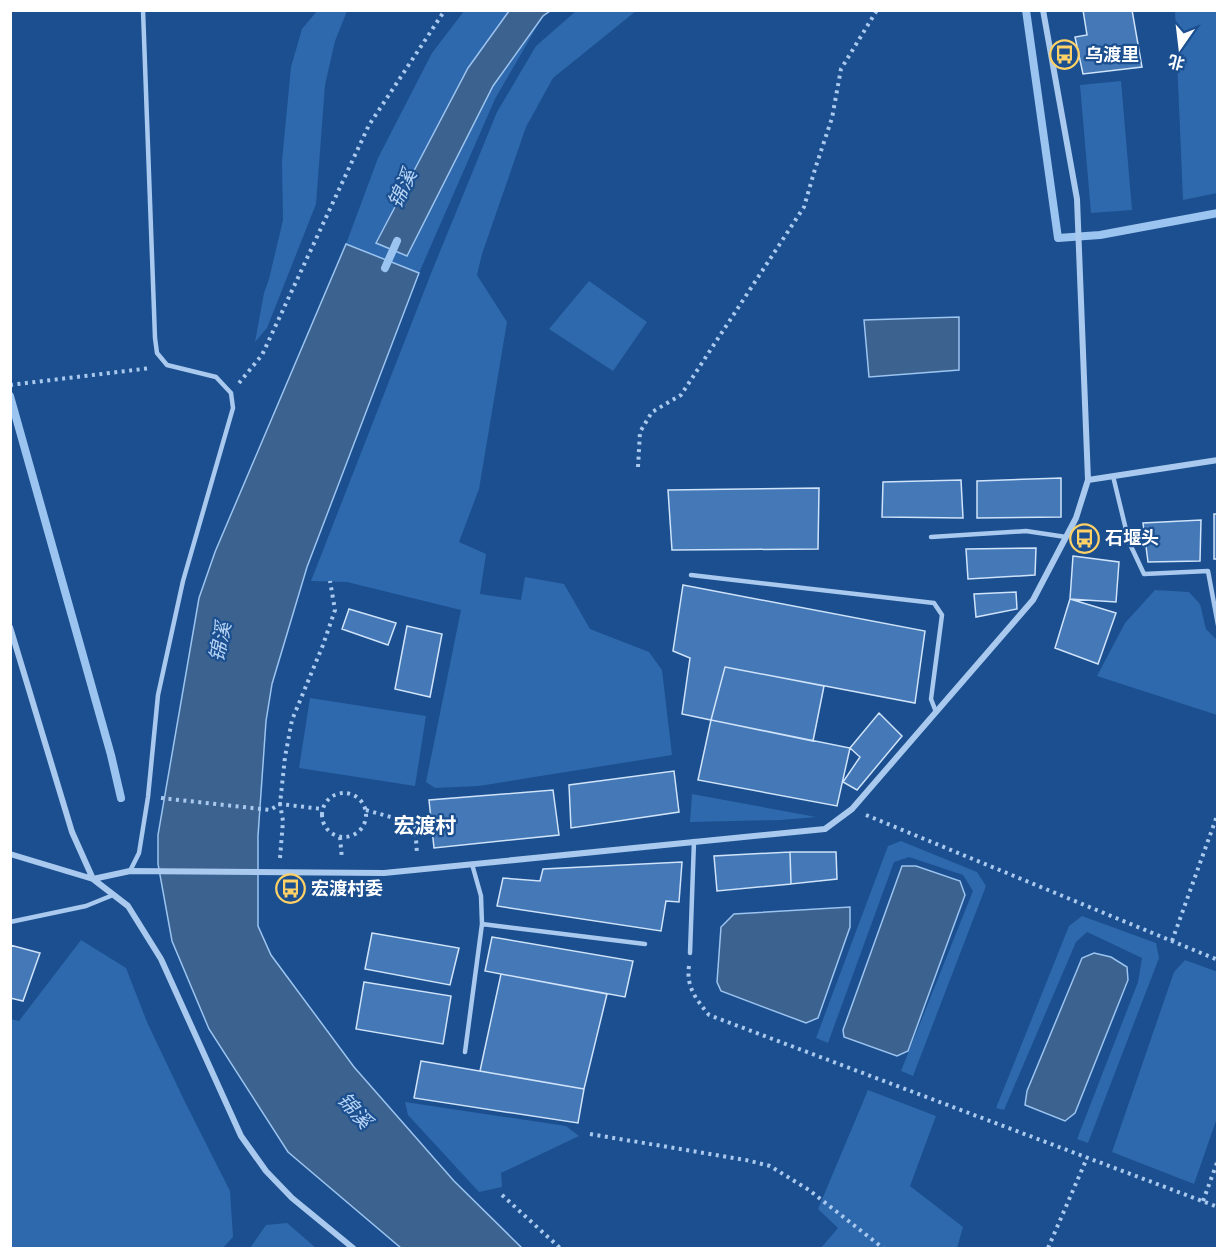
<svg xmlns="http://www.w3.org/2000/svg" width="1228" height="1259" viewBox="0 0 1228 1259" font-family="'Varela Round','Noto Sans SC',sans-serif">
	<style>
		.green { fill: #2e69ad }
		.water { fill: #3c6290; stroke: #9cc4f0; stroke-width: 1.5 }
		.lines { fill: none; stroke-linecap: round; stroke-linejoin: round }
		.stream { stroke: #9cc4f0; stroke-width: 8 }
		.building { fill: #4478b7; stroke: #cfe3fa; stroke-width: 1.5 }
		.path { stroke: #a9c9ee; stroke-width: 4; stroke-dasharray: 3 4.5; stroke-linecap: butt }
		.lane { stroke: #a9c9ee; stroke-width: 4.5 }
		.street { stroke: #a9c9ee; stroke-width: 6 }
		.labels { text-anchor: middle; dominant-baseline: central; stroke-width: 4.5; stroke-linejoin: round; paint-order: stroke }
		.poi-label { font-size: 18px; font-weight: bold; fill: #fff; stroke: #1b4f8f; text-anchor: start }
		.water-label { font-size: 20px; font-style: italic; fill: #b5d3f5; stroke: #1b4f8f }
		.quarter-label { font-size: 21px; font-weight: bold; fill: #fff; stroke: #1b4f8f }
	</style>
	<rect width="100%" height="100%" fill="#1b4f8f"/>
	<path class="green" d="M317,11H347L335,41L325,85L316,204L267,328L255,342L264,293L269,279L283,220L282,161L291,67L302,29Z
		M464,11H509L468,68L376,242L407,256L493,86L543,16L495,99L419,273L346,244L378,158L432,53Z
		M576,11H636L553,78L526,127L482,254L477,275L507,322L479,489L459,542L486,554L480,594L521,600L525,577L564,584L590,629L649,652L662,670L672,755L479,786L435,788L426,782L461,610L347,582L311,581L432,271L497,112L536,46Z
		M1175,11H1218L1217,193L1183,200Z
		M1121,81L1132,210L1091,213L1080,85Z
		M589,281L647,322L613,371L549,329Z
		M1155,590L1189,592L1200,604L1206,629L1217,640V715L1097,676L1125,623Z
		M310,698L426,716L415,786L299,768Z
		M692,794L816,817L781,820L690,822Z
		M901,841L977,872L986,886L913,1076L901,1071L973,891L963,875L909,857L894,862L828,1043L816,1038L888,846Z
		M1082,916L1156,943L1159,958L1088,1143L1077,1139L1138,982L1142,958L1087,932L1076,942L1004,1110L996,1108L1069,926Z
		M81,940L126,968L147,1022L184,1100L230,1191L233,1237L223,1248H11V1019L19,1021Z
		M1185,960L1218,972L1217,1118L1194,1184L1112,1152L1174,972Z
		M868,1090L936,1116L910,1186L963,1227L957,1248H821L838,1228L818,1209Z
		M405,1102L566,1126L579,1136L501,1173L502,1187L479,1192L408,1115Z
		M287,1223L316,1248H250L266,1225Z"/>
	<path class="water" d="M509,11H550L543,16L493,86L407,256L376,243L468,68Z
		M346,244L419,273L307,567L272,684L266,721L258,836V926L271,955L354,1067L454,1181L522,1248H401L288,1152L209,1029L172,941L158,864V835L199,598L215,552Z
		M959,317V370L869,377L864,320Z
		M902,866H916L960,881L965,895L908,1051L897,1056L844,1037L843,1030Z
		M850,907V927L818,1018L806,1023L721,991L717,982L721,927L734,914Z
		M1094,953L1111,957L1127,967L1128,980L1075,1113L1065,1121L1025,1105L1027,1091L1082,958Z"/>
	<g class="lines">
		<path class="stream" d="M1026,10L1058,238L1100,235L1218,213
			M385,268L397,241
			M10,396L111,755L121,798"/>
	</g>
	<path class="building" d="M1083,10H1132L1142,67L1083,74L1075,37L1087,35Z
		M1061,478V517L977,518V481Z
		M961,480L963,518L882,517L883,482Z
		M819,488L818,549L672,550L668,490Z
		M1214,514H1218V559H1214Z
		M1201,520L1200,561L1148,562L1143,523Z
		M1036,548L1035,575L968,579L966,549Z
		M1073,556L1119,562L1116,602L1070,599Z
		M683,585L925,631L915,703L725,667L711,720L682,714L690,658L673,651Z
		M1016,592L1017,609L976,617L974,594Z
		M1070,599L1116,613L1098,664L1055,648Z
		M349,609L396,623L388,645L342,629Z
		M407,626L442,634L430,697L395,689Z
		M725,667L824,686L813,741L711,720Z
		M879,713L902,736L857,790L843,782L860,757L850,748Z
		M711,720L850,748L837,806L698,780Z
		M674,771L679,812L571,828L569,785Z
		M553,790L559,835L434,848L429,800Z
		M790,852L791,884L717,891L714,856Z
		M790,852H836L837,879L791,884Z
		M682,862L679,902L666,901L661,931L497,906L503,878L540,881L543,869Z
		M372,933L459,948L450,985L365,969Z
		M492,937L633,961L625,997L485,971Z
		M10,945L40,953L23,1001L10,998Z
		M501,974L607,994L584,1089L480,1071Z
		M364,982L451,996L443,1044L356,1029Z
		M421,1061L584,1089L578,1123L414,1098Z"/>
	<g class="lines">
		<path class="path" d="M239,383L262,355L369,125L445,10
			M10,385L151,368
			M638,467L640,432L652,412L681,395L804,207L815,169L832,118L841,69L877,10
			M322 815a22 22 0 1 1 44 0a22 22 0 1 1-44 0Z
			M161,798L270,810L280,804L322,809
			M366,810L415,824L417,854
			M866,815L1218,960
			M340,837L342,859
			M280,858L283,821L280,804L285,757L292,720L323,645L335,610L330,581
			M1172,941L1218,813
			M689,966C686,987 696,999 709,1015L1218,1207
			M590,1134L746,1160L770,1166L809,1190L883,1248
			M502,1195L560,1248
			M1203,1201L1218,1160
			M1048,1248L1087,1158"/>
		<path class="lane" d="M1113,476L1129,542L1144,574L1208,571L1218,625
			M931,537L1026,531L1066,537
			M691,575L934,603L942,615L931,699L936,712
			M130,871L139,853L148,797L158,695L183,581L233,408L231,393L216,377L167,365L157,353L155,338L143,10
			M10,922L86,906L113,895
			M482,924L645,944
			M690,953L694,841
			M465,1052L482,924L481,896L472,864"/>
		<path class="street" d="M1088,480L1218,460
			M10,627L72,832L93,879L128,906L161,959L241,1136L266,1171L292,1198L353,1248
			M10,854L93,879L130,871L384,873L825,829L852,809L1033,600L1076,518L1088,480L1077,199L1043,10"/>
	</g>
	<defs>
		<symbol id="bus-ring" viewBox="-11 -11 22 22"><circle r="9.5" fill="#1b4f8f" stroke="#ffd166" stroke-width="1.5"/><path d="M-5-6H5V4H4V6H2V4H-2V6H-4V4H-5ZM-3.5-4V0h7V-4ZM-3.5 1.2v1.5H-2V1.2ZM2 1.2v1.5H3.5V1.2Z" fill="#ffd166"/></symbol>
	</defs>
	<g fill-rule="evenodd">
		<use href="#bus-ring" x="1048" y="38" width="33" height="33"/>
		<use href="#bus-ring" x="1068" y="522" width="33" height="33"/>
		<use href="#bus-ring" x="274" y="872" width="33" height="33"/>
	</g>
	<g class="labels">
		<g class="poi-label">
			<text x="1085" y="55">乌渡里</text>
			<text x="1105" y="538">石堰头</text>
			<text x="311" y="889">宏渡村委</text>
		</g>
		<g class="water-label">
			<text transform="translate(403 189) rotate(-65)">锦溪</text>
			<text transform="translate(221 642) rotate(-79)">锦溪</text>
			<text transform="translate(354 1111) rotate(48)">锦溪</text>
		</g>
		<g class="quarter-label">
			<text x="425" y="826">宏渡村</text>
		</g>
	</g>
	<rect width="1228" height="1259" fill="none" stroke="#ffffff" stroke-width="24"/>
	<g transform="translate(1180 48) rotate(194)" stroke="#1b4f8f" stroke-width="4.5" paint-order="stroke">
	<path d="M0-4.5L10 22L0 15L-10 22Z" fill="#ffffff"/>
	<text y="-9" font-size="16" font-weight="bold" text-anchor="middle" fill="#ffffff">北</text>
	</g>
</svg>
